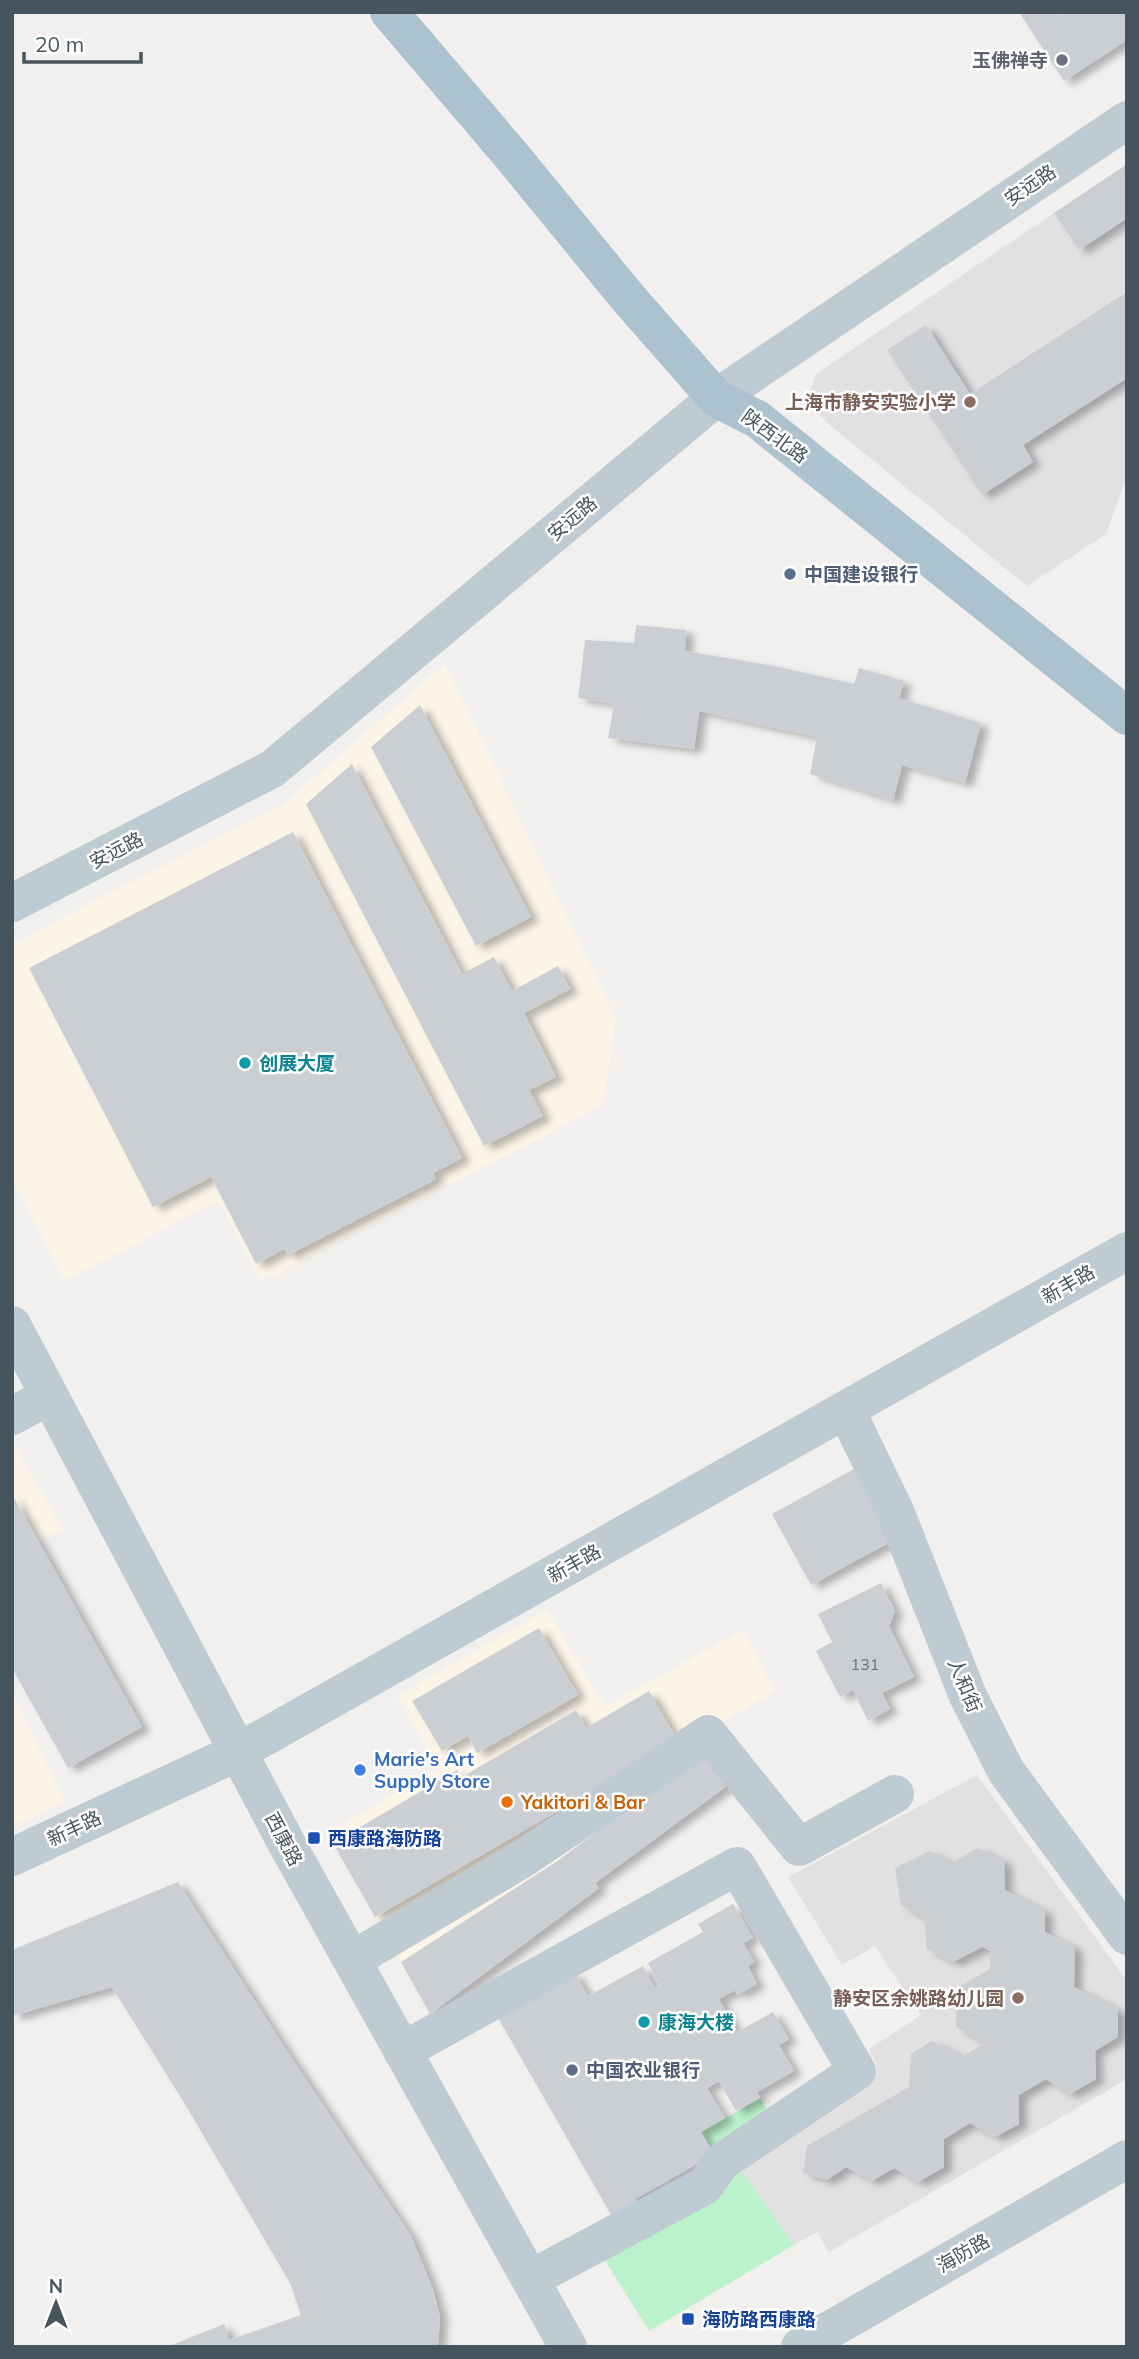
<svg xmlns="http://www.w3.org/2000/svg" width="1139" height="2359" viewBox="0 0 1139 2359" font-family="Mulish,'Noto Sans SC',sans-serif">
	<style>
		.commercial { fill: #fdf4e8 }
		.education { fill: #e3e0e1 }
		.green { fill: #bbf1cb }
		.building { fill: #cbcfd4; filter: url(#shadow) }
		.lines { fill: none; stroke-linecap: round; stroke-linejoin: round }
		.minor { stroke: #bfcbd2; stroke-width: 38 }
		.major { stroke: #adc2cf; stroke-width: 38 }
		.worship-dot { fill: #6b7280; stroke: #fff; stroke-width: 2.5 }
		.education-dot { fill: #8d6e63; stroke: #fff; stroke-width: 2.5 }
		.service-dot { fill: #5c6f8a; stroke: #fff; stroke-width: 2.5 }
		.culture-dot { fill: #0f9aa8; stroke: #fff; stroke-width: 2.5 }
		.shop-dot { fill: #3f7fe0; stroke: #fff; stroke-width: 2.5 }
		.food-dot { fill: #e8710a; stroke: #fff; stroke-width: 2.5 }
		.transit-dot { fill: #1a4fb4; stroke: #fff; stroke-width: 2.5 }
		.labels { text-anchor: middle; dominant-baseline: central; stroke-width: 5; stroke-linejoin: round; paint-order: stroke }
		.number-label { font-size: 16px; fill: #67747b }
		.worship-label { font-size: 19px; font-weight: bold; fill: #5b616d; stroke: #fff; text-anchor: end }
		.street-label { font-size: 19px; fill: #46555d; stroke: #fff }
		.education-label { font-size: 19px; font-weight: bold; fill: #785e54; stroke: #fff; text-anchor: end }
		.service-label { font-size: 19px; font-weight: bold; fill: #4e5e75; stroke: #fff; text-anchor: start }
		.culture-label { font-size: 19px; font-weight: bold; fill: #0d838f; stroke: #fff; text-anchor: start }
		.shop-label { font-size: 19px; font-weight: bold; fill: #366cbe; stroke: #fff; text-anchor: start }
		.food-label { font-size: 19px; font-weight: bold; fill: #c56008; stroke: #fff; text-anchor: start }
		.transit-label { font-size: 19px; font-weight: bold; fill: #164399; stroke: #fff; text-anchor: start }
	</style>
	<defs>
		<filter id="shadow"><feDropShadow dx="8" dy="4.5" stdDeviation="3.5" flood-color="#0004"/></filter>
	</defs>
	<rect width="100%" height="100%" fill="#f2efef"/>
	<path class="commercial" d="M445,664L616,1019L603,1105L261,1281L218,1201L65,1280L12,1179V944L285,803Z
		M12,1441L62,1528L12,1556Z
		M547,1610L605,1707L743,1630L775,1691L715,1726L728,1785L596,1883L599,1888L430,2014L327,1833L438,1769L397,1696Z
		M12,1692L65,1802L12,1826Z"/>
	<path class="education" d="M1054,213L1080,250L1127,218V476L1106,534L1027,586L832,427L817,413L810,392L816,374Z
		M977,1775L1127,1981V2079L829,2252L817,2232L794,2245L736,2163L877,2066L869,2049L921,2015L875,1946L842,1965L788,1877Z"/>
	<path class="green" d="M760,2098L773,2120L714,2154L701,2132Z
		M736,2163L794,2245L649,2331L599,2251Z"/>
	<path class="building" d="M1019,12H1061L1063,15L1068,12H1127V40L1064,81Z
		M1127,164V218L1079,250L1054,213Z
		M1127,292V378L1023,445L1033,462L982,495L887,350L926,325L970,394Z
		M636,625L686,630L685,651L774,666L854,684L859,668L904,681L899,698L981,723L965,783L902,765L893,800L810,774L817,737L699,711L694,749L608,738L614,704L578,698L585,640L634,643Z
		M420,705L531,917L476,946L371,747Z
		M352,764L462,974L494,957L512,991L558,966L570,989L524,1013L556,1077L529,1090L543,1116L484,1146L306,804Z
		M293,832L462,1158L433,1173L436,1179L288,1255L284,1249L256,1264L211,1177L153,1207L29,968Z
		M854,1469L894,1540L811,1585L772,1514Z
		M12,1494L142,1727L68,1768L12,1668Z
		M881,1583L895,1611L889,1626L914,1677L882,1693L890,1709L868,1721L853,1690L840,1697L816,1651L832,1642L818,1614Z
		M539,1628L578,1695L477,1753L468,1736L442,1751L412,1701Z
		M649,1691L678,1741L375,1917L333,1843L457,1770L462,1777L576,1710L586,1728Z
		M704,1752L728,1785L595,1883L599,1888L430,2014L401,1962L556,1862Z
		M978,1848L1004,1861L1005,1890L1045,1911V1932L1075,1947L1074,1987L1118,2009V2037L1095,2051L1096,2079L1070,2094L1046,2079L1019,2095V2124L995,2137L970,2123L944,2139V2167L918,2182L894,2168L872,2181L846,2167L827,2180L803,2173L807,2146L909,2087L911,2054L932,2041L962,2057L985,2043L956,2027L957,1988L990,1969L991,1951L982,1947L953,1962L927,1949L924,1917L901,1905L895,1868L930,1851L951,1863Z
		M178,1882L287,2051L411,2236L433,2290L440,2317L438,2344L435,2347H167L224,2324L229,2340L301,2315L290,2283L185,2104L112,1987L12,2016V1950Z
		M733,1904L753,1938L743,1943L754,1962L748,1966L757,1984L737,1995L735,1990L719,1999L737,2032L773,2012L789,2039L779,2045L794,2071L757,2092L760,2098L736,2111L719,2081L707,2088L725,2118L701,2132L714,2154L635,2199L643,2213L618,2227L497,2016L574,1972L588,1996L643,1966L655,1988L660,1985L648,1963L703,1932L698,1924Z"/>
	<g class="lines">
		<path class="minor" d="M12,903L272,769L716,398L1127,120
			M12,1325L288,1846L568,2347
			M846,1410L895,1511L968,1696L1006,1771L1127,1936
			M12,1416L49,1396
			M12,1857L238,1752L1127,1251
			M352,1960L521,1860L708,1734L799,1847L895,1794
			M402,2051L737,1866L857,2071L723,2161C715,2169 711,2179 703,2187L530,2279
			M800,2347L1127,2159"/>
		<path class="major" d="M389,12L511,155L629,299L716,398L757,419L1127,716"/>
	</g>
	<circle class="worship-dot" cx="1062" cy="60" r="7"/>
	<g class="education-dot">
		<circle cx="970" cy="402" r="7"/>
		<circle cx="1018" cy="1998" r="7"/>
	</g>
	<g class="service-dot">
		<circle cx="790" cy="574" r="7"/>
		<circle cx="572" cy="2070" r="7"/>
	</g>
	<g class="culture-dot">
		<circle cx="245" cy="1063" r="7"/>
		<circle cx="644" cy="2022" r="7"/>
	</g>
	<circle class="shop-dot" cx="360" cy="1770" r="7"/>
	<circle class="food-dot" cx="507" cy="1802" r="7"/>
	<g class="transit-dot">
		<rect x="307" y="1831" width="14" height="14" rx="3.5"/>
		<rect x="681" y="2312" width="14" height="14" rx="3.5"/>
	</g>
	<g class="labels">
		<g class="number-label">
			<text x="865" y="1664">131</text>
		</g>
		<g class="worship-label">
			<text x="1048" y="60">玉佛禅寺</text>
		</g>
		<g class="street-label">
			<text transform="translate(1030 185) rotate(-34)">安远路</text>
			<text transform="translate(775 436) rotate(36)">陕西北路</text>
			<text transform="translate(572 518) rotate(-40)">安远路</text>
			<text transform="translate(116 850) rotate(-27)">安远路</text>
			<text transform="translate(1068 1284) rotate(-30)">新丰路</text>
			<text transform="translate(574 1563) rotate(-29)">新丰路</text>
			<text transform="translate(965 1685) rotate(67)">人和街</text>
			<text transform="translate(74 1828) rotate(-25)">新丰路</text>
			<text transform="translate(284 1839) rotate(62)">西康路</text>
			<text transform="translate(963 2253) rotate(-30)">海防路</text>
		</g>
		<g class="education-label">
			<text x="956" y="402">上海市静安实验小学</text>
			<text x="1004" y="1998">静安区余姚路幼儿园</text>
		</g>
		<g class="service-label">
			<text x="804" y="574">中国建设银行</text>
			<text x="586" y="2070">中国农业银行</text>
		</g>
		<g class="culture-label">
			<text x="259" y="1063">创展大厦</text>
			<text x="658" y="2022">康海大楼</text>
		</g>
		<g class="shop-label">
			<text x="374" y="1759">Marie's Art<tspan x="374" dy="22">Supply Store</tspan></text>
		</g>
		<g class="food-label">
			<text x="521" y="1802">Yakitori &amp; Bar</text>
		</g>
		<g class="transit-label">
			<text x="328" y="1838">西康路海防路</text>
			<text x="702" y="2319">海防路西康路</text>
		</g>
	</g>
	<rect width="1139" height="2359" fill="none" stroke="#46555d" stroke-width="28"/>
	<g transform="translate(56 2303)" stroke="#ffffff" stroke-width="5" paint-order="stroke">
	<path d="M0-5L12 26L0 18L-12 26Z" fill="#46555d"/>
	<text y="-10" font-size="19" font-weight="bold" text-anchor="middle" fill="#46555d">N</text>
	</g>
	<path d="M24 52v10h117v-10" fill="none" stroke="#46555d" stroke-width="3.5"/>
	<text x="35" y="52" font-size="21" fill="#46555d" stroke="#ffffff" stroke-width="5" paint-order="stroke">20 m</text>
</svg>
